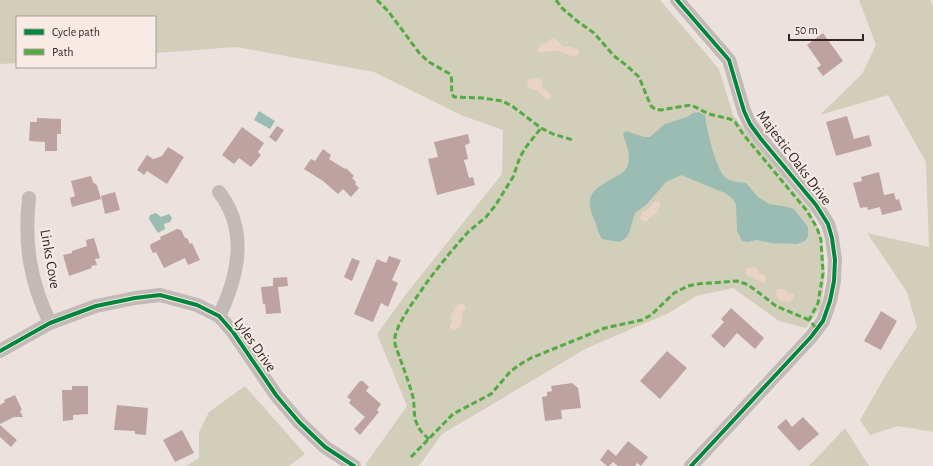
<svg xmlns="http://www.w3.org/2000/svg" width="933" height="466" viewBox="0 0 933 466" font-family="'Alegreya Sans',sans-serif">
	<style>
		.green { fill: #d1ceb9 }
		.sand { fill: #ead3c5 }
		.water { fill: #9bbcb3 }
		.building { fill: #bda2a1 }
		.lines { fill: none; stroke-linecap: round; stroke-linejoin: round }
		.minor { stroke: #c3bab8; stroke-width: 14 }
		.quiet { stroke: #54aa44; stroke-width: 3; stroke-dasharray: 6 3; stroke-linecap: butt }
		.cycleway-casing { stroke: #f8eae5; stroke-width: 6 }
		.cycleway { stroke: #00873e; stroke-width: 4 }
		.labels { text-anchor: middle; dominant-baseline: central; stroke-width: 4; stroke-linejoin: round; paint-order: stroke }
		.street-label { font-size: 15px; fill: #332726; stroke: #f8eae5 }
	</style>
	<rect width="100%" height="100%" fill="#ebe2de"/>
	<path class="green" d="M0,0H660L719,69L733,115L810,210L822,237L825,274L821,307L806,328L779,321L733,288L696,296L669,313L587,348L442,434L419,466H368L365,465L407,406L377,334L403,298L502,174L503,130L461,115L374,72L236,47L155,53V17H17V63L0,64Z
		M859,0H930L933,6V432L898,426L870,435L860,420L887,373L917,327L907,292L867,233L929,247L926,162L888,95L820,115L862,74L876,45Z
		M245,386L305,454L289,466H186L199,458V432L209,412Z
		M845,428L869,466H809Z"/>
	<path class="sand" d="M553,37L564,47H571L579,50L577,57C569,56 563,51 555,51C549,50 544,52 538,53V50L540,45L546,43Z
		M536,77L542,80V85L544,89L551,95V97L549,99H545L539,92L527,87L528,80Z
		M655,201L660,203C661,212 652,216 646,222L640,219L642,212L647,210Z
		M755,267L759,273L766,277L765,283C758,282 755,276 748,276L745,273L747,268Z
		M778,289H784L789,294H794V297L790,302L779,300L775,292Z
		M462,303L464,304L466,308L462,313C463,321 461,327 454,331L450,328V324L452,321L450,317C453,311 456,304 462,303Z"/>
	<path class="water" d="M259,111L275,121L270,129L254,120Z
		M699,112L705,115C706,127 716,170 725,177C730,182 739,182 746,183L758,197L769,204L788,207L794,209L808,227V236L805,241L797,244L772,243L757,240L747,242L742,241L737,231L736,204L733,199L725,193L681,175L666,182L647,204L635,213L629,233L626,238L619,242L602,239C598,233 597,226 594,219C584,196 592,190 613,178C619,175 624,173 627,167C632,155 626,145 623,134L626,131L644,137H650L665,124L687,117L693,113Z
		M156,213L161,217L169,214L172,218L170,222L164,224L165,229L158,233L149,219L150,215Z"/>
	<path class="building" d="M823,33L843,61L823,76L817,68L821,65L807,45Z
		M847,116L854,139L869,135L872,146L836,156L826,122Z
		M37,118L61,119V134H57V151H45V142L29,141L30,122H37Z
		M277,126L284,130L276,142L269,137Z
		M242,127L264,143L258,152L261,155L251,167L239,158L234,164L222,155Z
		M468,134L470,143L465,145L468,159L464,160L469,178L473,177L475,185L437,195L428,159L438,157L434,142Z
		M168,147L184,157L167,184L147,171L144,175L137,170L147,155L153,159L162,156Z
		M323,149L331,155L329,159L345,169L346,168L354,176L352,178L356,182L355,184L359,188L351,197L343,189L338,194L323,181L304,169L311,159L315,161Z
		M879,172L884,195L894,193L896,200L899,199L902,210L882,215L880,207L868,210L867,207L860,208L853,183L862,181L861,177Z
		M91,176L93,182L97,185L101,199L72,207L70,198L75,196L71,181Z
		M115,192L120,210L105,214L101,196Z
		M177,229L181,230L185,238H187L190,244L192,243L200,260L188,265L185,258L164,268L156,252L153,253L150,247L151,244L161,239L160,237Z
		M94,238L100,258L95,259L97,265L91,266L92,268L69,276L63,255L72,253V251L87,246L86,240Z
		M389,256L401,260L392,280L398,283L388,307L381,303L373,322L354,314L377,259L386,263Z
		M352,258L360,261L352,281L344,277Z
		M287,277L288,286L278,287L281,313L266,314L265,304H263L261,287L273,286V278Z
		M731,308L764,338L755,349L737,333L724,348L711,336L724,322L721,319Z
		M881,311L897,321L881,350L864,341Z
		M667,351L687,368L660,399L640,381Z
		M360,381H363L369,387L366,391L381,404L377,410L379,412L360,435L354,429L365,417L349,403L351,400L347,397Z
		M572,383L578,388L581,408L561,410L562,419L545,421L542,397L547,396V392L552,391L551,386Z
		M72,386H88V414L73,415V420L63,421L62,390H72Z
		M15,395L22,410L20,411L23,417H14L0,424V405L5,402L4,400Z
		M117,405L148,408L146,435L135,434V431L114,430Z
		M803,417L819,434L799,451L777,427L786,419L792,427Z
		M0,425L17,440L11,447L0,437Z
		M182,430L194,453L175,462L163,440Z
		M628,441L648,457L641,466L637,463L635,466H618L613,462L609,466H607L600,460L608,449L616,456Z"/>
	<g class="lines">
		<path class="minor" d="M677,0L729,60L744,111L750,124L761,139L816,205L828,224L832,238L835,260L834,281L830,301L823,321L811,337L691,466
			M29,198C24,245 30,281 50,323
			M219,316C235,283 246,243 229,208C226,202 223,197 219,192
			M0,351L50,323L96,306L135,298L160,295L197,305L219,316L233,332L276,395L299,422L325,447L354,466"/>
		<path class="quiet" d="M377,0L388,11L420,54L429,62L450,74C454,82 449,90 454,97L482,98L502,101L512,106L541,128L553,134L573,140
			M556,0L562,8L577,21L594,33L614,56L626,65L639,77L648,99L651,106L655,109L661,110L691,105L709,114L730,119L735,122L743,134L807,211L817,228L821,240L823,273L818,303L809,320L817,329
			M429,439C424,435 419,430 417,424C413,416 415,406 413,397C408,379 401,362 395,344V336L399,325L409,308L430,278L449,254L468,232L486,217L495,206L513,177L520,157L526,147L541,128
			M411,457L453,414L491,394L510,372L519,365L531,358L605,328L642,320L651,315L674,293L688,286L697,284L737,281L746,284L754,289L776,306L809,320"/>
		<defs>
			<path id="cycleway" d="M677,0L729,60L744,111L750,124L761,139L816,205L828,224L832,238L835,260L834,281L830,301L823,321L811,337L691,466
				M0,351L50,323L96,306L135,298L160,295L197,305L219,316L233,332L276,395L299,422L325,447L354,466"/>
		</defs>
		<use href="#cycleway" class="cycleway-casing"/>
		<use href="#cycleway" class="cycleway"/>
	</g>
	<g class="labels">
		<g class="street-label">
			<text transform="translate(794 158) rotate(53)">Majestic Oaks Drive</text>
			<text transform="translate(50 259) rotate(80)">Links Cove</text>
			<text transform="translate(255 345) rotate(55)">Lyles Drive</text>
		</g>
	</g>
	<rect x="16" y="16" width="140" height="52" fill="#f8eae5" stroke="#a99c99"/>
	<rect x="24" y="29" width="20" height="6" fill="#00873e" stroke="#a99c99"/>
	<text x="52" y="36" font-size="12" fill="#332726">Cycle path</text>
	<rect x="24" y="49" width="20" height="6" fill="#54aa44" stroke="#a99c99"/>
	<text x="52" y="56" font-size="12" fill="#332726">Path</text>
	<path d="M789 34v6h74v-6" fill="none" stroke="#332726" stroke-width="2"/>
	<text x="795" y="34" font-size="12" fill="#332726" stroke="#f8eae5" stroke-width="3" paint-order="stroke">50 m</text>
</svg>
